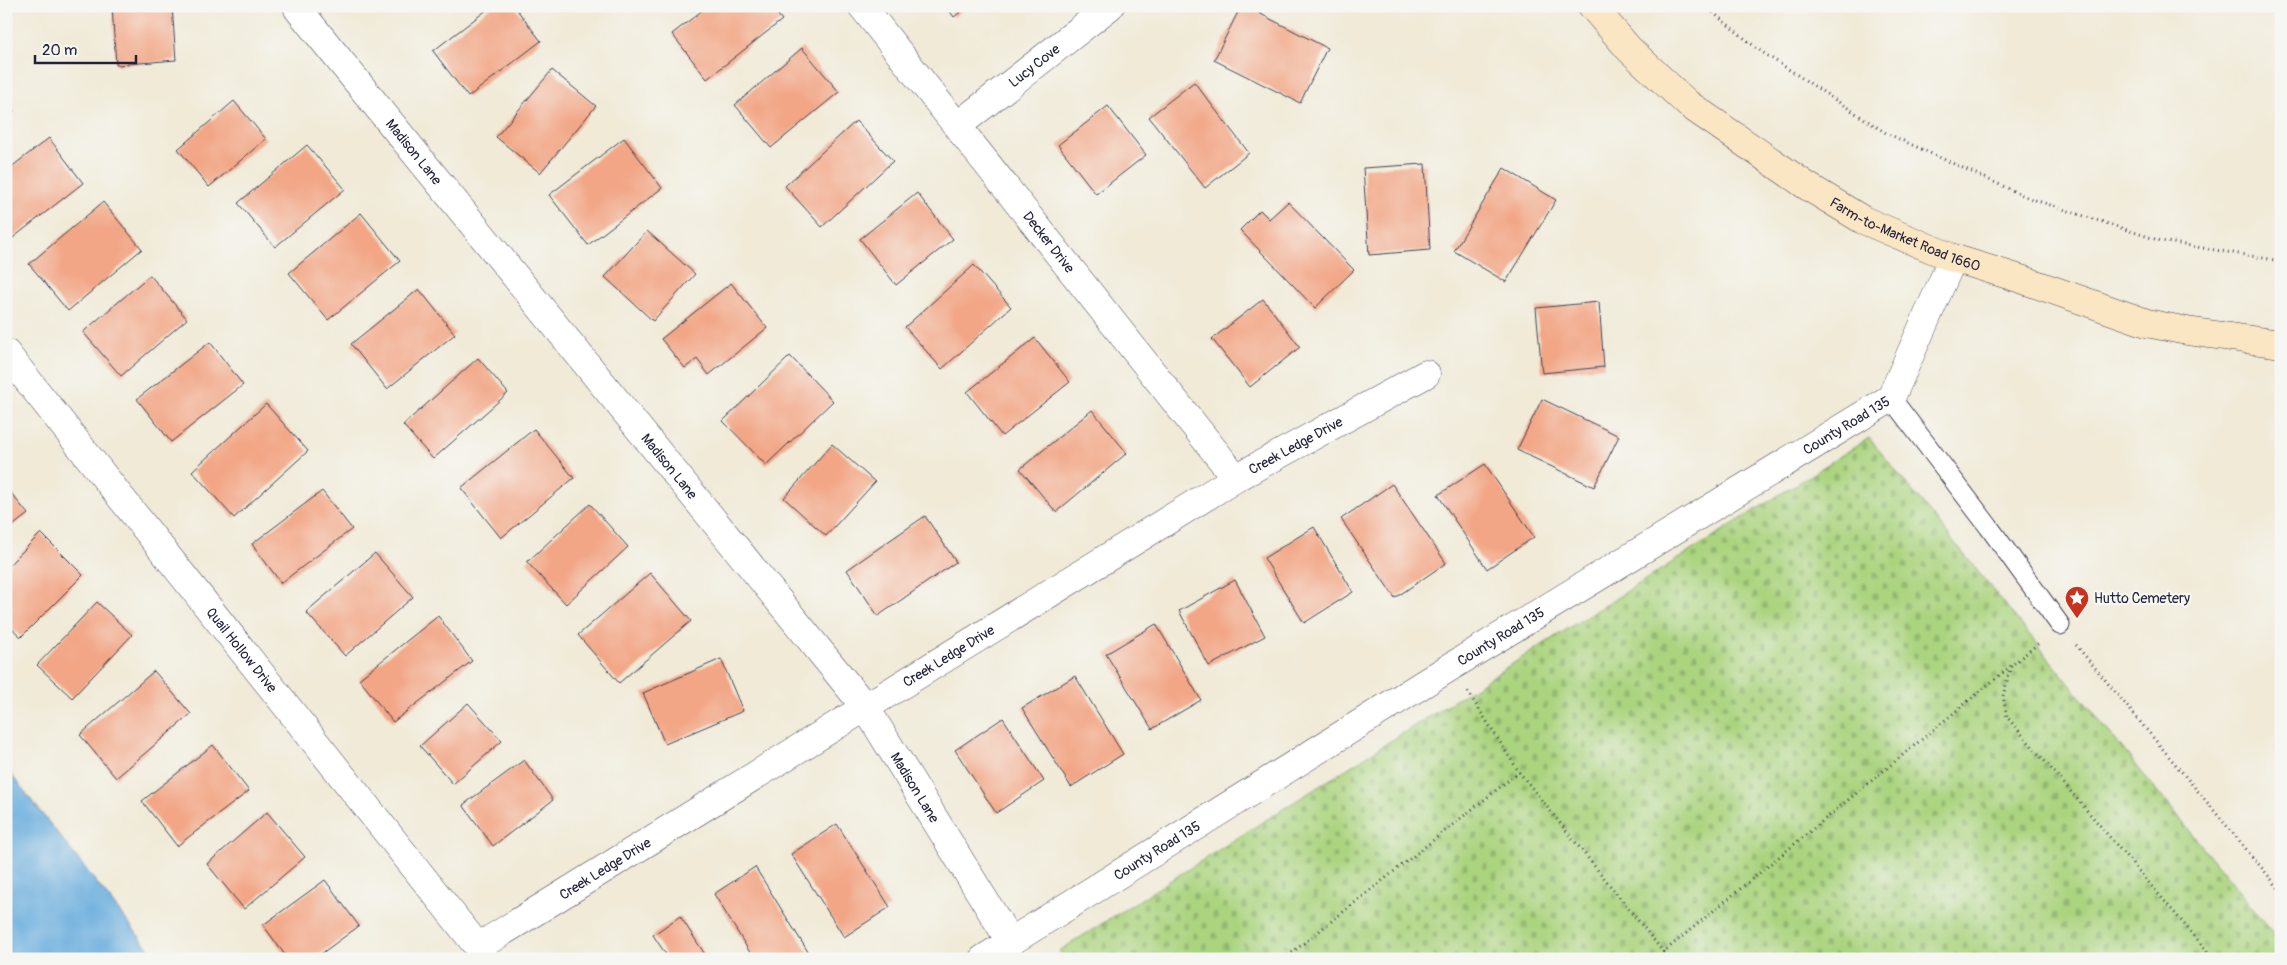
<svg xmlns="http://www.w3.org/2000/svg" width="2287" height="965" viewBox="0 0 2287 965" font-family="Pangolin,sans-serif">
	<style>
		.cemetery { fill: url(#cemetery-stones); stroke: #667b5d }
		.water { fill: #68acdd; stroke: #45678c }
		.building { fill: #f2a685 }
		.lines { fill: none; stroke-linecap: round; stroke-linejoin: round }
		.lane-casing { stroke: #414052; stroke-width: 21 }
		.street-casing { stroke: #414052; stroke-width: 29 }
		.secondary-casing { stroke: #414052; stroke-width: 29 }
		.path { stroke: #414052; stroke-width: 3; stroke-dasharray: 1 4; stroke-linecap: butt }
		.lane { stroke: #fff; stroke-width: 19 }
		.street { stroke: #fff; stroke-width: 28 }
		.secondary { stroke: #fbe6c4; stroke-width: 28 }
		.labels { text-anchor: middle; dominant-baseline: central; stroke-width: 4.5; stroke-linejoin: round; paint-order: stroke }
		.street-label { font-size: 14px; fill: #22223b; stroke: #f6f6f2 }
		.poi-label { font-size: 14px; fill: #22223b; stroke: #f6f6f2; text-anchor: start }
	</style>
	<defs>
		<pattern id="cemetery-stones" width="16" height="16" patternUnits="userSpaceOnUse" patternTransform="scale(1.25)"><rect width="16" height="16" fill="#abd47f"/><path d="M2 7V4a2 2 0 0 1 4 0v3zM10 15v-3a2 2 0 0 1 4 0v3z" fill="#93b66f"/></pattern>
	</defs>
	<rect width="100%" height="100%" fill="#f6f6f2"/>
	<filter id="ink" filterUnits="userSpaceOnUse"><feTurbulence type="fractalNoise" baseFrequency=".02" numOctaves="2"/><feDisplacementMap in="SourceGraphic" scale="10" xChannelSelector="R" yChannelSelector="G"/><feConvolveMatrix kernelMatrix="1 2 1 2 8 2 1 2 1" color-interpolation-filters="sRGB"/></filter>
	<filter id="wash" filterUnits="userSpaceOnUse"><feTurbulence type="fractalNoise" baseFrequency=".0096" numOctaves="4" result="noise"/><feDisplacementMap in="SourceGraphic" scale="20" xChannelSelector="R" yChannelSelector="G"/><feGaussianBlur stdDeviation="1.12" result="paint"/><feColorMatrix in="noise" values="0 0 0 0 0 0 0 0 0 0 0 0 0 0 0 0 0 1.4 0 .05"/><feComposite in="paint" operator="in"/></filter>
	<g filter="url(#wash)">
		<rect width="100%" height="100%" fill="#f0ead7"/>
		<path class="cemetery" d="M1869,438L2281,943V959H1065L1059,951Z"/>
		<path class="water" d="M6,768L157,959H6Z"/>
		<g id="blocks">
			<path class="building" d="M112,6H172L176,60L116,65Z
				M492,6H514L541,41L468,97L433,51Z
				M708,6H771L782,20L707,79L672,34Z
				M946,6H968L954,17Z
				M1241,6H1245L1327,48L1300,103L1214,60Z
				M802,48L839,92L771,148L735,105Z
				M552,70L596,106L540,173L496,137Z
				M1194,82L1249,153L1205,188L1149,117Z
				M234,101L266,139L209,187L178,149Z
				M6,103L14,111L6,120Z
				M1108,106L1146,155L1096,194L1058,145Z
				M856,121L893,161L822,227L785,186Z
				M49,138L83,183L9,241L6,237V171Z
				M624,138L662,188L588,245L549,195Z
				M307,145L345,189L275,247L238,203Z
				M1425,164L1430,250L1369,255L1363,168Z
				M1504,168L1556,200L1506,282L1454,251Z
				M917,193L953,239L896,285L860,239Z
				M103,202L142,249L68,311L29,264Z
				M1288,202L1354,270L1315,308L1240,230L1260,210L1269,219Z
				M361,213L400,261L328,320L289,273Z
				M647,231L695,274L653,321L605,277Z
				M974,265L1011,307L942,369L905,327Z
				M150,275L187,319L121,376L83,332Z
				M731,283L767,328L709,375L697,359L685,368L661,339Z
				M419,289L455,334L387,389L351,344Z
				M1263,299L1300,347L1250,387L1212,339Z
				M1599,302L1604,367L1542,373L1536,308Z
				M1035,338L1070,382L1002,436L967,392Z
				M210,342L243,385L171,442L137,399Z
				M790,356L833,401L766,465L723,421Z
				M478,358L508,393L433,459L403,425Z
				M1542,399L1619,436L1594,487L1517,450Z
				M266,404L308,451L234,518L192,471Z
				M1092,410L1127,453L1056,512L1020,469Z
				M534,429L574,478L501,538L461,488Z
				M832,444L875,482L826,536L784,498Z
				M1485,464L1534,537L1487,569L1438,495Z
				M1392,484L1446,563L1395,598L1341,519Z
				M6,487L28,514L6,531Z
				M322,491L352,529L281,583L252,544Z
				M590,504L628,547L566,604L527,562Z
				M925,516L956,562L878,616L847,570Z
				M1314,527L1353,592L1304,623L1264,558Z
				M41,533L83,575L21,637L6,623V568Z
				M375,553L413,597L345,656L306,612Z
				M650,573L691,621L619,683L578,635Z
				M1235,580L1265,636L1209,666L1179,611Z
				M97,602L132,635L72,698L37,665Z
				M438,616L472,661L393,722L359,679Z
				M1156,624L1201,700L1152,729L1106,654Z
				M721,659L743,711L665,744L643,693Z
				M154,671L191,714L116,778L80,735Z
				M1075,676L1123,754L1071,787L1022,708Z
				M468,703L502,741L453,784L420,746Z
				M1003,718L1044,781L996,813L955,750Z
				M213,745L249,791L177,846L142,801Z
				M524,760L553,800L493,846L463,805Z
				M267,812L305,857L244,909L207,864Z
				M837,824L890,907L844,937L791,854Z
				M755,867L810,955L804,959H754L714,894Z
				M325,880L359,926L314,959H288L263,925Z
				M680,916L708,959H669L653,935Z"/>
		</g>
	</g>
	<g filter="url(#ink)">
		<use href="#blocks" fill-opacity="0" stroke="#414052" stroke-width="1"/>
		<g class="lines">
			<defs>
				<path id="lane" d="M1891,398L1989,527L2060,625"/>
				<g id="street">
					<path id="s1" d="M862,6L1236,478"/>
					<path id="s2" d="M298,9L866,708L1011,943"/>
					<path id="s3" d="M957,126L1110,6"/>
					<path id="s4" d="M6,353L478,947L1236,478L1426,374"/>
					<path id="s5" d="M983,959L1452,666L1891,398L1953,258"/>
				</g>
				<g id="secondary">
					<path id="s6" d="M1592,6L1629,49L1688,104L1807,186L1863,220L1953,258L2024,280L2147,323L2187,331L2281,344"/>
				</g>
			</defs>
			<use href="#lane" class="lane-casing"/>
			<use href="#street" class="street-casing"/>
			<use href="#secondary" class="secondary-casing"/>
			<path class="path" d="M1705,6L1759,50L1886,133L2029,198L2161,241L2281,261
				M2076,645L2281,891
				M2011,666L2003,696L2007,717L2214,959
				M1468,692L1519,772L1669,959
				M1284,959L1519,772
				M1655,959L2040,642"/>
			<use href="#lane" class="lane"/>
			<use href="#street" class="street"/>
			<use href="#secondary" class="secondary"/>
		</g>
	</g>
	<defs>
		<symbol id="sight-pin" viewBox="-11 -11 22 30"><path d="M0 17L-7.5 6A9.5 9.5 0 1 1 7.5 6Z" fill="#c8321e" stroke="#f6f6f2"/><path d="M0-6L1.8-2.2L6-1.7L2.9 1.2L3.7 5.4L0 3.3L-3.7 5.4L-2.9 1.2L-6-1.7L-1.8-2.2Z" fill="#fff"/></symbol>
	</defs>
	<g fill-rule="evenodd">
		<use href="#sight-pin" x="2063" y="584" width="28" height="38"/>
	</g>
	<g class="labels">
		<g class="street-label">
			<text stroke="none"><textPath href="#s3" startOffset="98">Lucy Cove</textPath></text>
			<text stroke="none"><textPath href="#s2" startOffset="184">Madison Lane</textPath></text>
			<text stroke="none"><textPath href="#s6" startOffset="392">Farm-to-Market Road 1660</textPath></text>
			<text stroke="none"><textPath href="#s1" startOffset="301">Decker Drive</textPath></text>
			<text stroke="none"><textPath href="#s5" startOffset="1015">County Road 135</textPath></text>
			<text stroke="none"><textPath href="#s4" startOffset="1718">Creek Ledge Drive</textPath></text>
			<text stroke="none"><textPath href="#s2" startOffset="589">Madison Lane</textPath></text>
			<text stroke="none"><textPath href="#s5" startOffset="610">County Road 135</textPath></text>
			<text stroke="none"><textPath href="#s4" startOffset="379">Quail Hollow Drive</textPath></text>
			<text stroke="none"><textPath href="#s4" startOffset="1312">Creek Ledge Drive</textPath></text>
			<text stroke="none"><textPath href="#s2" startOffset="994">Madison Lane</textPath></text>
			<text stroke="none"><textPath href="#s5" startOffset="205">County Road 135</textPath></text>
			<text stroke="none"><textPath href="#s4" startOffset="908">Creek Ledge Drive</textPath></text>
		</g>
		<g class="poi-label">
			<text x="2094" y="598">Hutto Cemetery</text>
		</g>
	</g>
	<rect width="2287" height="965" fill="none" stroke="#f6f6f2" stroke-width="25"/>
	<path d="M35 55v8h101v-8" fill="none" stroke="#22223b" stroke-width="2.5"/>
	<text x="42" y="55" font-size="15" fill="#22223b" stroke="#f6f6f2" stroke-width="4" paint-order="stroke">20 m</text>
</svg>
